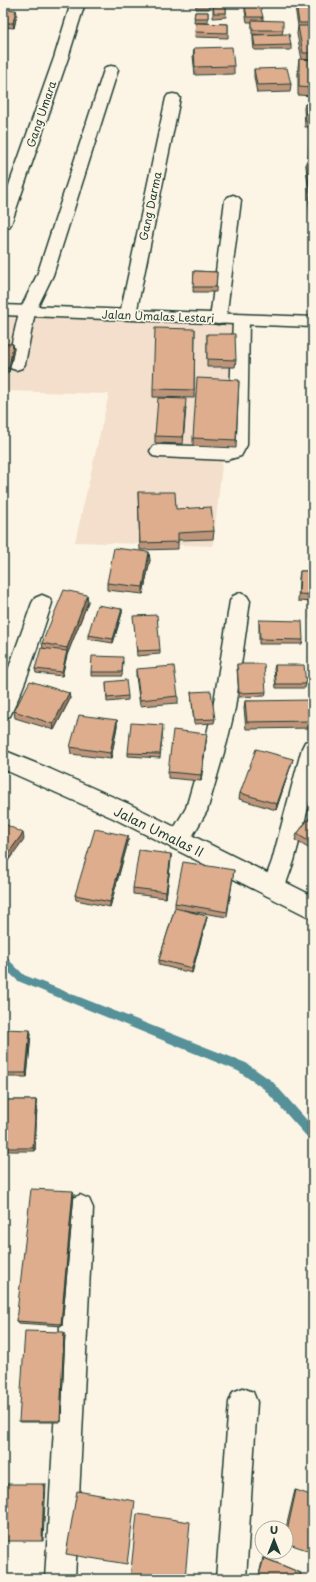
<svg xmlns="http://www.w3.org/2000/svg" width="316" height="1582" viewBox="0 0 316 1582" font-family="'Playpen Sans',sans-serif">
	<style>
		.built { fill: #f3dfcb }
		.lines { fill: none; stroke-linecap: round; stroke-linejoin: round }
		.stream { fill: #569098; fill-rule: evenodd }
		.street-casing { stroke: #1f3d34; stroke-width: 3 }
		.secondary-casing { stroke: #1f3d34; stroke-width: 3 }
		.street { fill: #fcf5e5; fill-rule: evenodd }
		.secondary { fill: #fcf5e5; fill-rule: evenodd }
		.wall { fill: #be957a; stroke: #1f3d34 }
		.shaded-wall { fill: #9b7963; stroke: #1f3d34 }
		.building { fill: #ddad8e; stroke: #1f3d34 }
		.labels { text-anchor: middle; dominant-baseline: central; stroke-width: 3.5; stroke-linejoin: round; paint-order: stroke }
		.far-street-label { font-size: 11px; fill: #1f3d34; stroke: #fcf5e5 }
		.street-label { font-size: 13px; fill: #1f3d34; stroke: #fcf5e5 }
	</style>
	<rect width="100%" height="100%" fill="#fcf5e5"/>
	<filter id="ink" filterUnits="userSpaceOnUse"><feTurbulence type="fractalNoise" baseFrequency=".025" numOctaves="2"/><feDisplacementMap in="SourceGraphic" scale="8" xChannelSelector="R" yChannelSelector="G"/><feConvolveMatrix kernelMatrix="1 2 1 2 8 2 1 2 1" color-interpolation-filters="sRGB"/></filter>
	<g filter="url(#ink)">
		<path class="built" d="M11,310L239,311L213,546L75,542L109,394L3,391V333Z
			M313,331V619H308Z"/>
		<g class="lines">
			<path class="stream" d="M3,955L6,957L24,975L246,1063L272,1081L313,1127V1140L309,1139L264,1089L238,1071L18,981L3,967Z"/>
			<defs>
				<path id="street" d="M71,3H85L68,58L11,224L9,227L3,229V202L54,58Z
					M111,66L116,67L118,70L53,275L35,312L25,364L22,368L16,370L10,368L7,364L19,312L37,275L104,70L106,67Z
					M173,94L178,95L180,98L136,314L134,318L128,319L122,318L120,314L166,98L168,95Z
					M233,195L238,197L241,200L226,319L224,323L218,324L212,323L210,319L225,200L228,197Z
					M241,315L247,316L249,320L247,445L241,456L227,460L159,457L153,456L150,451L153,446L159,445L228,447L233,320L235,316Z
					M240,593L247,596L250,601L235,708L227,742L207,811L186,847L178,850L170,847L167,840L186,808L205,742L213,708L230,601L233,596Z
					M42,595L49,598L52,603C39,641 28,680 10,716L3,719V684L32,603L35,598Z
					M313,739V789L294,861L282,895L274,898L266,895L262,888L272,861L302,748L305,742Z
					M80,1195L89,1199L93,1208L75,1579H45L67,1208L71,1199Z
					M243,1388L253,1392L257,1402L246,1579H216L229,1402L233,1392Z"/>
				<path id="secondary" d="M3,305L313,317V327L3,315Z
					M3,750L50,769L129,804L313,896V919L113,818L3,769Z"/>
			</defs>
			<use href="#street" class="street-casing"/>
			<use href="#secondary" class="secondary-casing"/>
			<use href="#street" class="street"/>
			<use href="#secondary" class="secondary"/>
		</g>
		<path class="wall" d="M196,3H209V9H196Z
			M213,3H232V6H226V17L213,18Z
			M296,3H313V96L298,95V67L299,59L302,60L297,34L298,26L295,7Z
			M245,6L263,17V20L283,30L282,34L291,45V50H254L253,40V35H264L252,34V22H247L245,11Z
			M3,9L17,14L14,28L3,27Z
			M195,12H208V23H194Z
			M196,23L228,24V38L195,37Z
			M194,48L234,66V74L195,75L193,56Z
			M254,69L291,84L290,92L257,93L254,77Z
			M305,104H313V127H305L304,108Z
			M310,137H313V159H308Z
			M306,162H313V234H312L309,202V197L306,166Z
			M312,234H313V250L312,239Z
			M194,271L217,272L216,292H193Z
			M313,276V292L312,280Z
			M195,329L194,398L153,397V389Z
			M207,334L236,360L235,367H207Z
			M3,344H13L14,349L9,372H3Z
			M239,380L236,448L193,446V438Z
			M186,407L183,444L155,443V436Z
			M138,492L176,509L214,531L213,539L178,540V549L140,550Z
			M150,560L143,594L107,590V583Z
			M300,571H313V602L298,601L299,578Z
			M87,595L88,602L67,655L62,676L36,673L35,669L43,648L42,643Z
			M122,609V613L113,643L88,639V635Z
			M134,620L160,650V654L137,656Z
			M259,620L303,640L302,644H259Z
			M123,661L122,676H91V672Z
			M237,664L266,692L265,696L239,697L237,668Z
			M275,665L306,684L305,688H276L274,669Z
			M136,669L178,696V703L140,706L136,676Z
			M106,682L128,696V700L107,702Z
			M191,692L215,719L214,723L194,724Z
			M69,693L70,699L54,730L15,718L14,711Z
			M245,701L313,703V728L246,729L244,708Z
			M117,720V726L111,759L71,754L70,747Z
			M163,729L160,758L128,756V753Z
			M207,734L201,781L168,778V772Z
			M293,759L276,810L239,799L240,793Z
			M313,813V851L295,840L297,834Z
			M128,836V842L110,907L76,900L75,895Z
			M171,854V859L166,898L133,894V888Z
			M234,870L227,917L184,910L207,916L206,921L192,973L159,965V960L175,908V903Z
			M3,1029L31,1034L27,1077H3Z
			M3,1100H36L37,1104L35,1151H3Z
			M74,1194L62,1326L18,1323L16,1321Z
			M65,1333L61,1422H21L19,1421Z
			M295,1490H296L286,1543V1528Z
			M263,1557L301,1573L299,1579H258Z
			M3,1577L49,1579H3Z"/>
		<path class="shaded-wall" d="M16,10L17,14L14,28L13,23Z
			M4,320L5,325L3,333V325Z
			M13,344L14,349L9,372V368Z
			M149,552L150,560L143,594V587Z
			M87,595L88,602L67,655L62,676V672L67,651V648Z
			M122,609V613L113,643V639Z
			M69,693L70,699L54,730L53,724Z
			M117,720V726L111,759L110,753Z
			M207,734L206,740L201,781V775Z
			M293,759L276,810L277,804Z
			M23,833L24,839L3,868V860Z
			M128,836V842L110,907V902Z
			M171,854V859L166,898V892Z
			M207,916L206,921L192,973V968Z
			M30,1030L31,1034L27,1077L26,1073Z
			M36,1100L37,1104L35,1151L33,1148Z
			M3,1168L5,1171L3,1213Z
			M73,1191L74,1194L62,1326L61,1324Z
			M64,1332L65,1333L61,1422L60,1421Z
			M44,1484H46L43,1541H42Z"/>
		<path class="building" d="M196,3H209V4H196Z
			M213,3H226V13H214Z
			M296,3H313V23H299Z
			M245,6H260L263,17H247Z
			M3,9L16,10L13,23H3Z
			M195,12H208V18H194Z
			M252,20L283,21V30H252Z
			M196,23L228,24V33L195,32Z
			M298,26H313V53H303Z
			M289,34L291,45L255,46L253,35Z
			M232,47L234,66L195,67L194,48Z
			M299,59L313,60V88L299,87Z
			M287,68L291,84L257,85L254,69Z
			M305,104H313V122H306Z
			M310,137H313V155L309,154Z
			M306,162H313V192H310Z
			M309,197H313V229Z
			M194,271L217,272L216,287H193Z
			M155,328L195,329L194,390L153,389Z
			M207,334H235L236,360L207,359Z
			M3,344H13L9,368H3Z
			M197,378L239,380L236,440L193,438Z
			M158,398L186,399L183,437L155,436Z
			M138,492H175L176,509L211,507L214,531L178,533V542L140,543Z
			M114,548L149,552L143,587L107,583Z
			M300,571H313V595L299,594Z
			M64,590L87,595L67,648L42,643Z
			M97,605L122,609L113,639L88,635Z
			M157,615L160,650L137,651L133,616Z
			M259,620L302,621L303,640L260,639Z
			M41,648L67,651L62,672L35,669Z
			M92,656L123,657L122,672H91Z
			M237,664H264L266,692L239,693Z
			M275,665H304L306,684H276Z
			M174,666L178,696L140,700L136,669Z
			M126,680L128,696L107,698L106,682Z
			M30,681L69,693L53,724L14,711Z
			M211,691L215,719L194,720L191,692Z
			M313,700V721L247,722L245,701Z
			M79,715L117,720L110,753L70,747Z
			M131,723L163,725L160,754L128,753Z
			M173,730L207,734L201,775L168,772Z
			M256,749L293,759L277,804L240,793Z
			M313,813V844L297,834Z
			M3,823L23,833L3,860Z
			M95,829L128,836L110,902L75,895Z
			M139,850L171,854L166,892L133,888Z
			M183,862L234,870L227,912L175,903Z
			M175,908L207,916L192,968L159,960Z
			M3,1029L30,1030L26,1073H3Z
			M3,1100H36L33,1148H3Z
			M31,1189L73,1191L61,1324L16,1321Z
			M25,1331L64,1332L60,1421H19Z
			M3,1484H44L42,1541H3Z
			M296,1490L313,1496V1552L286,1543V1536Z
			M77,1491L135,1501L127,1564L66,1554Z
			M137,1514L190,1522L185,1579H130Z
			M264,1558L301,1573L299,1579H258Z
			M3,1578L28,1579H3Z"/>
	</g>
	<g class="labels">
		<g class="far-street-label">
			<text transform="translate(41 114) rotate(-71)">Gang Umara</text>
			<text transform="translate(150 206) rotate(-78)">Gang Darma</text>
			<text transform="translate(158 316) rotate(2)">Jalan Umalas Lestari</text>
		</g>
		<g class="street-label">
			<text transform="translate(159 831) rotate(26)">Jalan Umalas II</text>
		</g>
	</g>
	<rect width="316" height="1582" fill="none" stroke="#fcf5e5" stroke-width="16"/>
	<rect x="8" y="8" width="300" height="1566" fill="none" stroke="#1f3d34" stroke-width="1.5" filter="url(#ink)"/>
	<g transform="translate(274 1540)"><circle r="19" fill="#fcf5e5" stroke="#a4ab9e"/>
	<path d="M0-3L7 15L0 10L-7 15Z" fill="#1f3d34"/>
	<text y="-6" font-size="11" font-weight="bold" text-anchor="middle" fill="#1f3d34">U</text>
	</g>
</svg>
